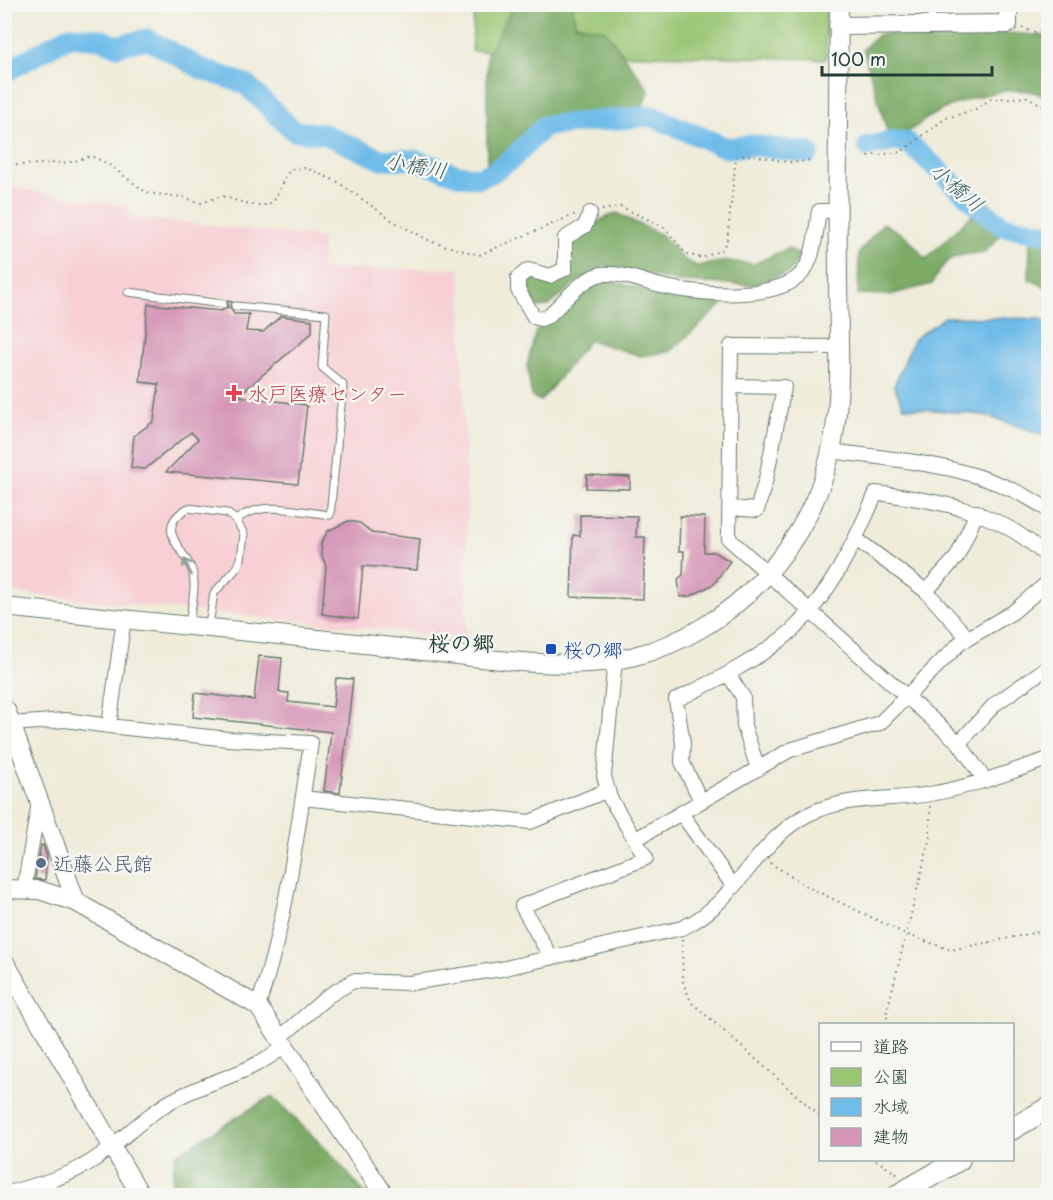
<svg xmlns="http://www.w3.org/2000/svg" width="1053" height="1200" viewBox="0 0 1053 1200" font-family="'Playpen Sans','Klee One',sans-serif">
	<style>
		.built { fill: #f7cfd4 }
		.green { fill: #9ac674; stroke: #5c8254; stroke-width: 1.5 }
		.forest { fill: #7bab66; stroke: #4d744d; stroke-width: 1.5 }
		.water { fill: #6fbce9; stroke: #477c8e; stroke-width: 1.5 }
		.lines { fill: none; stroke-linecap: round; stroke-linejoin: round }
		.river { stroke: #6fbce9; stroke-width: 21 }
		.building { fill: #d595b6 }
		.lane-casing { stroke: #687a6e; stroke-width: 9 }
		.street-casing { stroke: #687a6e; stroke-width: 16 }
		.secondary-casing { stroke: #687a6e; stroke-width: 20 }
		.primary-casing { stroke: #687a6e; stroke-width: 23 }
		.path { stroke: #687a6e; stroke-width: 2; stroke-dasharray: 1.5 4.5; stroke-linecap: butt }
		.lane { stroke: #fff; stroke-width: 7 }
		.street { stroke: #fff; stroke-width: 14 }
		.secondary { stroke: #fff; stroke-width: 18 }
		.primary { stroke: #fff; stroke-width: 21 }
		.oneway { stroke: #8f9e9a }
		.health-dot { fill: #e0444e; stroke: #f6f6f2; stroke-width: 2 }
		.transit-dot { fill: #1a4fb4; stroke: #f6f6f2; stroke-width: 2 }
		.service-dot { fill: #5c6f8a; stroke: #f6f6f2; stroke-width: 2 }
		.labels { text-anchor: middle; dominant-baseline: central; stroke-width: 5; stroke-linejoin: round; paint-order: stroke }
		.health-label { font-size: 20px; fill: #be3a42; stroke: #f6f6f2; text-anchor: start }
		.transit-label { font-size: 20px; fill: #164399; stroke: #f6f6f2; text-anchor: start }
		.service-label { font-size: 20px; fill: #4e5e75; stroke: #f6f6f2; text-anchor: start }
		.water-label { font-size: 21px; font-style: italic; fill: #335d61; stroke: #f6f6f2 }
		.quarter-label { font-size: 22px; font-weight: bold; fill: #1f3d34; stroke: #f6f6f2 }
	</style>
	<rect width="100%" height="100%" fill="#f6f6f2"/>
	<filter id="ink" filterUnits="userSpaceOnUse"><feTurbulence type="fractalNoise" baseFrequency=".0167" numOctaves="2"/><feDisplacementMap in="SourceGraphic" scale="12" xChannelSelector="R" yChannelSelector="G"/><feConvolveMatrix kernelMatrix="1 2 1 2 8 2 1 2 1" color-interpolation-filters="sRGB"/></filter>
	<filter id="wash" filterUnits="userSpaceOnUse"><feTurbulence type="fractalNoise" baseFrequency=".008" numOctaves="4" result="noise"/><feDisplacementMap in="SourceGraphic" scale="24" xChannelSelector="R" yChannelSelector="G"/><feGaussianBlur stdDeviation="1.35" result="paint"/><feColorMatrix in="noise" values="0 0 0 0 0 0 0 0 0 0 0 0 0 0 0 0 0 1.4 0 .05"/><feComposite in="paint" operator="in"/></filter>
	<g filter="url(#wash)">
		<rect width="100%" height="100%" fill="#efecda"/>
		<path class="built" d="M4,186L130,207V217L322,238L321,269H460L467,516L466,638L5,592Z"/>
		<path class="green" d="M474,5H826V59L472,51Z"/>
		<path class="forest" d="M514,5H573L575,24L605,30L649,90L641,110L547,120L519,145L487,165V55Z
			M1008,33L1048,36V99C1021,78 957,100 929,117C910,129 914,133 888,134L863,49L879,34Z
			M617,213L663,236L683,259L697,266L727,261L754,264L788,248L801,256L789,272L752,285L680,282L605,265L575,283L549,306L538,307L525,287V279L531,277C555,286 582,281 570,249C580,232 598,219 617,213Z
			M972,215L1003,233L984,253C954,255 946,255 932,284L889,295L858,294L859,253L883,223L907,237L926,259Z
			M1030,240L1048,241V288L1029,279Z
			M608,281L683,297L722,296V305L671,351L641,356L589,340L541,401L532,397L527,365L536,331L592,286Z
			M272,1096L332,1155L366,1195H171L175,1155Z"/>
		<path class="water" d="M945,317L1042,319L1048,323V436L984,415L904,407L894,386L914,339Z"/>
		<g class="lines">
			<path class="river" d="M5,72L70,36L100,39L117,46L147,39L202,69L245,84L294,131L324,134L380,159L415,160L458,175L479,178L493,172L512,159L544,126L651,116L727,148L751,145L809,153
				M868,146L895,141L907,142L985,212L1003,226L1048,234"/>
		</g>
		<g id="blocks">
			<path class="building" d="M228,301L232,302L230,308L234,314H249L246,331L263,332L281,316L312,320V333L238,396L307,405L298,484L166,472L198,439L191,432L145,469L131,468L134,436L154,421L159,384L140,382L148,304L221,311L228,307Z
				M587,475L630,477V489L586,488Z
				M580,515L637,516L636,537H645L643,599L571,597L573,535L580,536Z
				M680,516L705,517L704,552H714L730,561L714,584L691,596L680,597L678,579L683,575L684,551H679Z
				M348,521L360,523L372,533L420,539L417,570L363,566L358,619L322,614L326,566L322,556L321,543L328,531Z
				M259,656L282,658L279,692L289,693L288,702L333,707L336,678L353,679L340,793L324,791L331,732L193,717L195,693L254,700Z
				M41,845H43L47,856L45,880L35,879Z"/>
		</g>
	</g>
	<g filter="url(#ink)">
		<use href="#blocks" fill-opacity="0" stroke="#687a6e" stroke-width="1.5"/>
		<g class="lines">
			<defs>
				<path id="lane" d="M128,292L223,304
					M235,306L326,314L322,367L343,385L330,515C300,512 261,499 236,520
					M189,624C191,607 198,584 191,568C183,548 153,528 188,508L227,513L236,520L244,534L241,559L237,568L214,593L209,626"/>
				<path id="street" d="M590,213L585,226L565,238V269L550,276L528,270L518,278V290L534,317L541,319L548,316C562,304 583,277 602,274C620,272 644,282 661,286C695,294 784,303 805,269C815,253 816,229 819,211H837
					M838,347L731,346L729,539L959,743L985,780
					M830,451C907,461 983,465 1048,510
					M730,508L757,510L766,479L784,387L731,386
					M856,539L926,591L967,637
					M926,591L957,557L977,512
					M124,618L109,726L228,739L311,743C297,832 287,920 258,1006
					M728,674L743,697L744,726L758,769
					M11,724L66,720L109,726
					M959,743L995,704L1048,667
					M303,798L530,822L608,790
					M701,801L682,762L683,743L676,700C715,681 754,662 788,634C829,598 855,542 876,493C940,501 1001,510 1048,558
					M681,813L734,887
					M636,839L790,750L880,723L960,643L1013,612L1048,582
					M24,889L39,802
					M551,958L522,906L646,858L610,798L604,776L615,660
					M281,1037L328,996L353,981L410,983L501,969L682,928C736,904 757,839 809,814C847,795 891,801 930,794C971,787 1010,772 1048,759
					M4,1194C37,1185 70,1177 98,1157C125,1138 148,1112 179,1097C219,1077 248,1075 286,1045"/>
				<path id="secondary" d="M838,26L1008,24V4
					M4,607C131,619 257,632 383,646C456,654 562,674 631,657C734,632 814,543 833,441C843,387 838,329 838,275C837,185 838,95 839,4
					M6,710L76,902
					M4,889L39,890L76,902L258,1006L385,1196
					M4,961L141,1196"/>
				<path id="primary" d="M1012,1129L1048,1108
					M896,1196L959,1160"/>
			</defs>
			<use href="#lane" class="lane-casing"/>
			<use href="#street" class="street-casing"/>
			<use href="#secondary" class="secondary-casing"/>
			<use href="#primary" class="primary-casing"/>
			<path class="path" d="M1022,28L1033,32L1048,31
				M868,156L901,152L946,118L974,110L991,99L1027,97L1048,108
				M4,166L72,162L91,156L108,164L147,193L183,197L201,203L222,196L251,205H268L275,199L286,175L292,169L306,168L338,182L393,221L432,242L479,255L576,214
				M602,210L621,207L656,223L665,228L685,253L694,256L702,258L721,250L727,241L736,157C762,150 781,168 809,160
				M770,863L808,887L908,935L951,950L1048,930
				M682,939L683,982L691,1002L820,1116
				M889,1024L886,1015L930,838V806
				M876,1160L898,1175"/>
			<use href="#lane" class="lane"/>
			<use href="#street" class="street"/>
			<use href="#secondary" class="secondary"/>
			<use href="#primary" class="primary"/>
		</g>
		<defs><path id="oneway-shaft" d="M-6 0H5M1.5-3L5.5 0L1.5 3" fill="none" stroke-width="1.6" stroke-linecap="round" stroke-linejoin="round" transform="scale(1.5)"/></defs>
		<use class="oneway" href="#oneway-shaft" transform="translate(188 567) rotate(-114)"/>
	</g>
	<path class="health-dot" d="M231 384h6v6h6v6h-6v6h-6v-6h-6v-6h6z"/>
	<rect class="transit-dot" x="545" y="643" width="12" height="12" rx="3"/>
	<circle class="service-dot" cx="41" cy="863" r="6"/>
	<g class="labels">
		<g class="health-label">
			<text x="248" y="393">水戸医療センター</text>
		</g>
		<g class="transit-label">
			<text x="563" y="649">桜の郷</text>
		</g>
		<g class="service-label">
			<text x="53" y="863">近藤公民館</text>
		</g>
		<g class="water-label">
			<text transform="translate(416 164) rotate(10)">小橋川</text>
			<text transform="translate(958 186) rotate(41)">小橋川</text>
		</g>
		<g class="quarter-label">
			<text x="461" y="641">桜の郷</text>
		</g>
	</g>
	<rect width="1053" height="1200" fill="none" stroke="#f6f6f2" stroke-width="24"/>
	<rect x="819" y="1023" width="195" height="138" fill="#f6f6f2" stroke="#a0aca6" stroke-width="1.5"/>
	<rect x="831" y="1042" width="30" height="9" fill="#ffffff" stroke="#a0aca6" stroke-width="1.5"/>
	<text x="873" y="1053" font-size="18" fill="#1f3d34">道路</text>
	<rect x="831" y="1068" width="30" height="18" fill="#9ac674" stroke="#a0aca6" stroke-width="1.5"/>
	<text x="873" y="1083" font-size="18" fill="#1f3d34">公園</text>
	<rect x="831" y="1098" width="30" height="18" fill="#6fbce9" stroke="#a0aca6" stroke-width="1.5"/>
	<text x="873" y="1113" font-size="18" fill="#1f3d34">水域</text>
	<rect x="831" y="1128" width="30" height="18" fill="#d595b6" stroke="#a0aca6" stroke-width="1.5"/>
	<text x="873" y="1143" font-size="18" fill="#1f3d34">建物</text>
	<path d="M822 66v9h170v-9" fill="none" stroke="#1f3d34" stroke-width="3"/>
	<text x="831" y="66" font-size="18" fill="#1f3d34" stroke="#f6f6f2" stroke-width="4.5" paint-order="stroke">100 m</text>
</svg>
